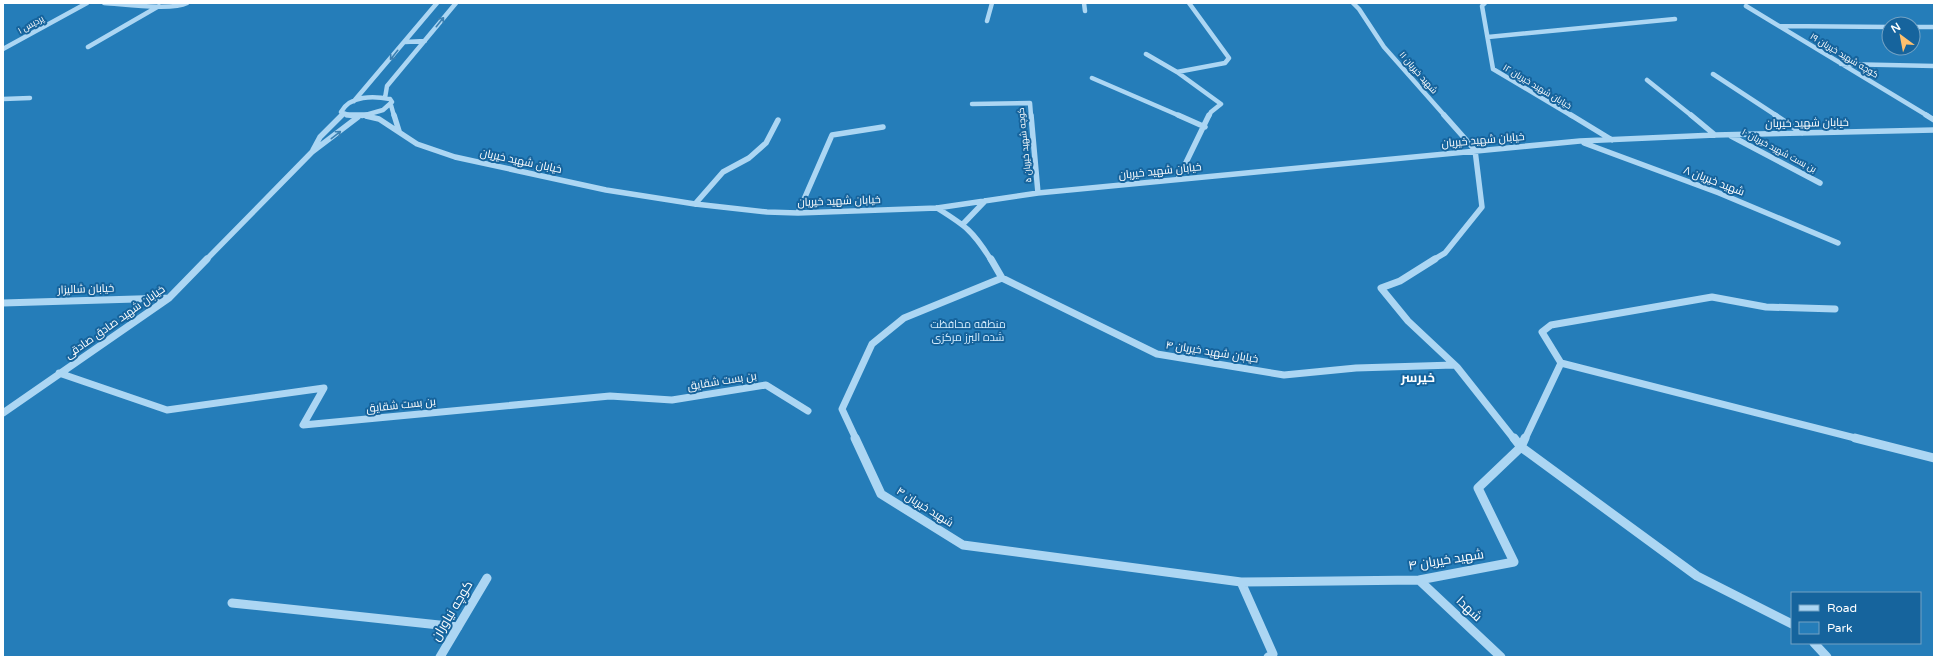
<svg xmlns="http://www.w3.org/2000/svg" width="1937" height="660" viewBox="0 0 1937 660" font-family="'Varela Round',Cairo,sans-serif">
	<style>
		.green { fill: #257db9; fill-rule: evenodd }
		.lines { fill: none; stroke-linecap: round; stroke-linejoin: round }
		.minor-far3 { stroke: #acd6f3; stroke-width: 4.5 }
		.minor-far2 { stroke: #acd6f3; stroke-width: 5.5 }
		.minor-far1 { stroke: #acd6f3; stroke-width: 7 }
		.minor { stroke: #acd6f3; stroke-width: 9 }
		.oneway { stroke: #3c80b2 }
		.labels { text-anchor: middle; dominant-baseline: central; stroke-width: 4; stroke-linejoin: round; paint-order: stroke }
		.far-street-label { font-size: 9px; fill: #fff; stroke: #16649d }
		.street-label { font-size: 11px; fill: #fff; stroke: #16649d }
		.park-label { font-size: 11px; fill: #d4ecfd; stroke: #16649d }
		.quarter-label { font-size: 13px; font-weight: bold; fill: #fff; stroke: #16649d }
		.near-street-label { font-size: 13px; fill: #fff; stroke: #16649d }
	</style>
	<rect width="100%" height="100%" fill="#16649d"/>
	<path class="green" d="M3,3H1934V657H3ZM1889,24H1913V48H1889ZM1792,593H1920V643H1792Z"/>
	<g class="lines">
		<path class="minor-far3" d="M104,3C123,4 172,11 187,3
			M1084,3L1085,11
			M1189,3L1229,58L1225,63L1177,72L1221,104L1211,112L1209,116
			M1353,3L1359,9L1384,47L1445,116
			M1485,3L1482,6L1493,69L1572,116
			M1746,6L1928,116
			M987,21L992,3
			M1779,26L1889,27
			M1913,27H1934
			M1488,37L1675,19
			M405,42L425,41
			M88,47L159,6
			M3,49L87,3
			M1146,54L1177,72
			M1841,64L1934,66
			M1713,74L1777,116
			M1092,78L1180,116
			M1647,80L1692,116
			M385,98L387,86L456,3
			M3,99L30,98
			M354,101L437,3
			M972,104L1030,103L1031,116
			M391,105L394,116
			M341,116L343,114
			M351,116L341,112C350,95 374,96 390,99L392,102L383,110L362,116
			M366,116H368"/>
		<path class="minor-far2" d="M347,115H369
			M394,115L399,131
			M1031,115L1038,193
			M1178,115L1205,127
			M1571,115L1612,140
			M1691,115L1715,135
			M1775,115L1802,133
			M1926,115L1934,120
			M366,116L379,119L417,144L455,157L606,190L695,204L767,212L798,213L937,208L1038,193L1580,141L1715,135L1934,130
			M1731,136L1820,183
			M1584,143L1719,193L1838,243
			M313,150L320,137L342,115
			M1178,179L1209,115
			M695,204L723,172L749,158L766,143L778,120
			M937,208C966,226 973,231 991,260
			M798,213L832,135L883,127
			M963,224L985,201
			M206,260L312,152L358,117
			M1433,260L1445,253L1482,207L1475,150L1444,115"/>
		<path class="minor-far1" d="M991,259L1002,278L1157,354L1284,375L1356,368L1454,365
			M1435,259L1400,281L1381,288L1408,321L1457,367L1514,439
			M3,303L169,298
			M1561,363L1859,439
			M59,373L167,410L324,388L303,425L610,396L672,400L766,385L808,411
			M3,413L169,298L207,259
			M856,439L842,409L872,344L904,318L1002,278
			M1525,439L1561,363L1542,332L1551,325L1712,297L1766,307L1835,309"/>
		<path class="minor" d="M855,438L881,494L963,545L1241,582L1419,580L1514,562L1478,488L1521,447L1525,438
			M1514,438L1521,447L1697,576L1792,624
			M1855,438L1934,458
			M1419,580L1501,657
			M1241,582L1273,654L1268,657
			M232,603L458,627
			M1814,643L1827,657
			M440,657L487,578"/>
	</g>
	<defs><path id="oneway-shaft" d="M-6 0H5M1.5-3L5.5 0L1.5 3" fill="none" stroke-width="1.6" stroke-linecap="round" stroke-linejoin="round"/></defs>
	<g class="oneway">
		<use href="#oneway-shaft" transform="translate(440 22) rotate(-51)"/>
		<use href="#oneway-shaft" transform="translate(394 55) rotate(129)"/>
		<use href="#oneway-shaft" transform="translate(336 135) rotate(-38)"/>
	</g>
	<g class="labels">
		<g class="far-street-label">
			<text transform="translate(31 25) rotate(-29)">پردیس ۱</text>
			<text transform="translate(1844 56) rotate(31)">کوچه شهید خیریان ۱۹</text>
			<text transform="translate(1418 73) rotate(49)">شهید خیریان ۱۱</text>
			<text transform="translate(1537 87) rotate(31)">خیابان شهید خیریان ۱۲</text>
			<text transform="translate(1025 145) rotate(-96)">کوچه شهید خیریان ۵</text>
			<text transform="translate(1779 151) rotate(28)">بن بست شهید خیریان ۱۰</text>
		</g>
		<g class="street-label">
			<text transform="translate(1807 123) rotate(-1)">خیابان شهید خیریان</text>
			<text transform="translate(1483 140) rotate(-5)">خیابان شهید خیریان</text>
			<text transform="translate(521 161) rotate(12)">خیابان شهید خیریان</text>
			<text transform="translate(1160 171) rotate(-6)">خیابان شهید خیریان</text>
			<text transform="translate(1714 181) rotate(21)">شهید خیریان ۸</text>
			<text transform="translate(839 201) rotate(-2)">خیابان شهید خیریان</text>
			<text transform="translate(86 289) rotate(-2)">خیابان شالیزار</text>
			<text transform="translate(115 322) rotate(-35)">خیابان شهید صادق صادقی</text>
			<text transform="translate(1212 352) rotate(9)">خیابان شهید خیریان ۴</text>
			<text transform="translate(722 381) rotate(-9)">بن بست شقایق</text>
			<text transform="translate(401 405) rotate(-6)">بن بست شقایق</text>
			<text transform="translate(925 507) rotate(32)">شهید خیریان ۴</text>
		</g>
		<g class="park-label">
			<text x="968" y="324">منطقه محافظت<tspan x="968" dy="13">شده البرز مرکزی</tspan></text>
		</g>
		<g class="quarter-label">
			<text x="1418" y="378">خیرسر</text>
		</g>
		<g class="near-street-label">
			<text transform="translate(1446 560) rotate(-9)">شهید خیریان ۴</text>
			<text transform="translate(1469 609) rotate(43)">شهدا</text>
			<text transform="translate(452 611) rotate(-59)">کوچه نیاوران</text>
		</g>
	</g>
	<rect width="1937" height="660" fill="none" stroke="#ffffff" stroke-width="8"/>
	<rect x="1791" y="592" width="130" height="52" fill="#16649d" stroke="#73a2c4"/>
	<rect x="1799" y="605" width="20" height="6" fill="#acd6f3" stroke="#73a2c4"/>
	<text x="1827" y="612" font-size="12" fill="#ffffff">Road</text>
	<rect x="1799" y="622" width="20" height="12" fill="#257db9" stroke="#73a2c4"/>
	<text x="1827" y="632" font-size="12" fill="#ffffff">Park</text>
	<g transform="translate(1901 36) rotate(328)"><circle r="19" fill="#16649d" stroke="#73a2c4"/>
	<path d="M0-3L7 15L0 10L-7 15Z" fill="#ffc16e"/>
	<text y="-6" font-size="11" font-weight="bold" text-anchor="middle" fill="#ffffff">N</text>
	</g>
</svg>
